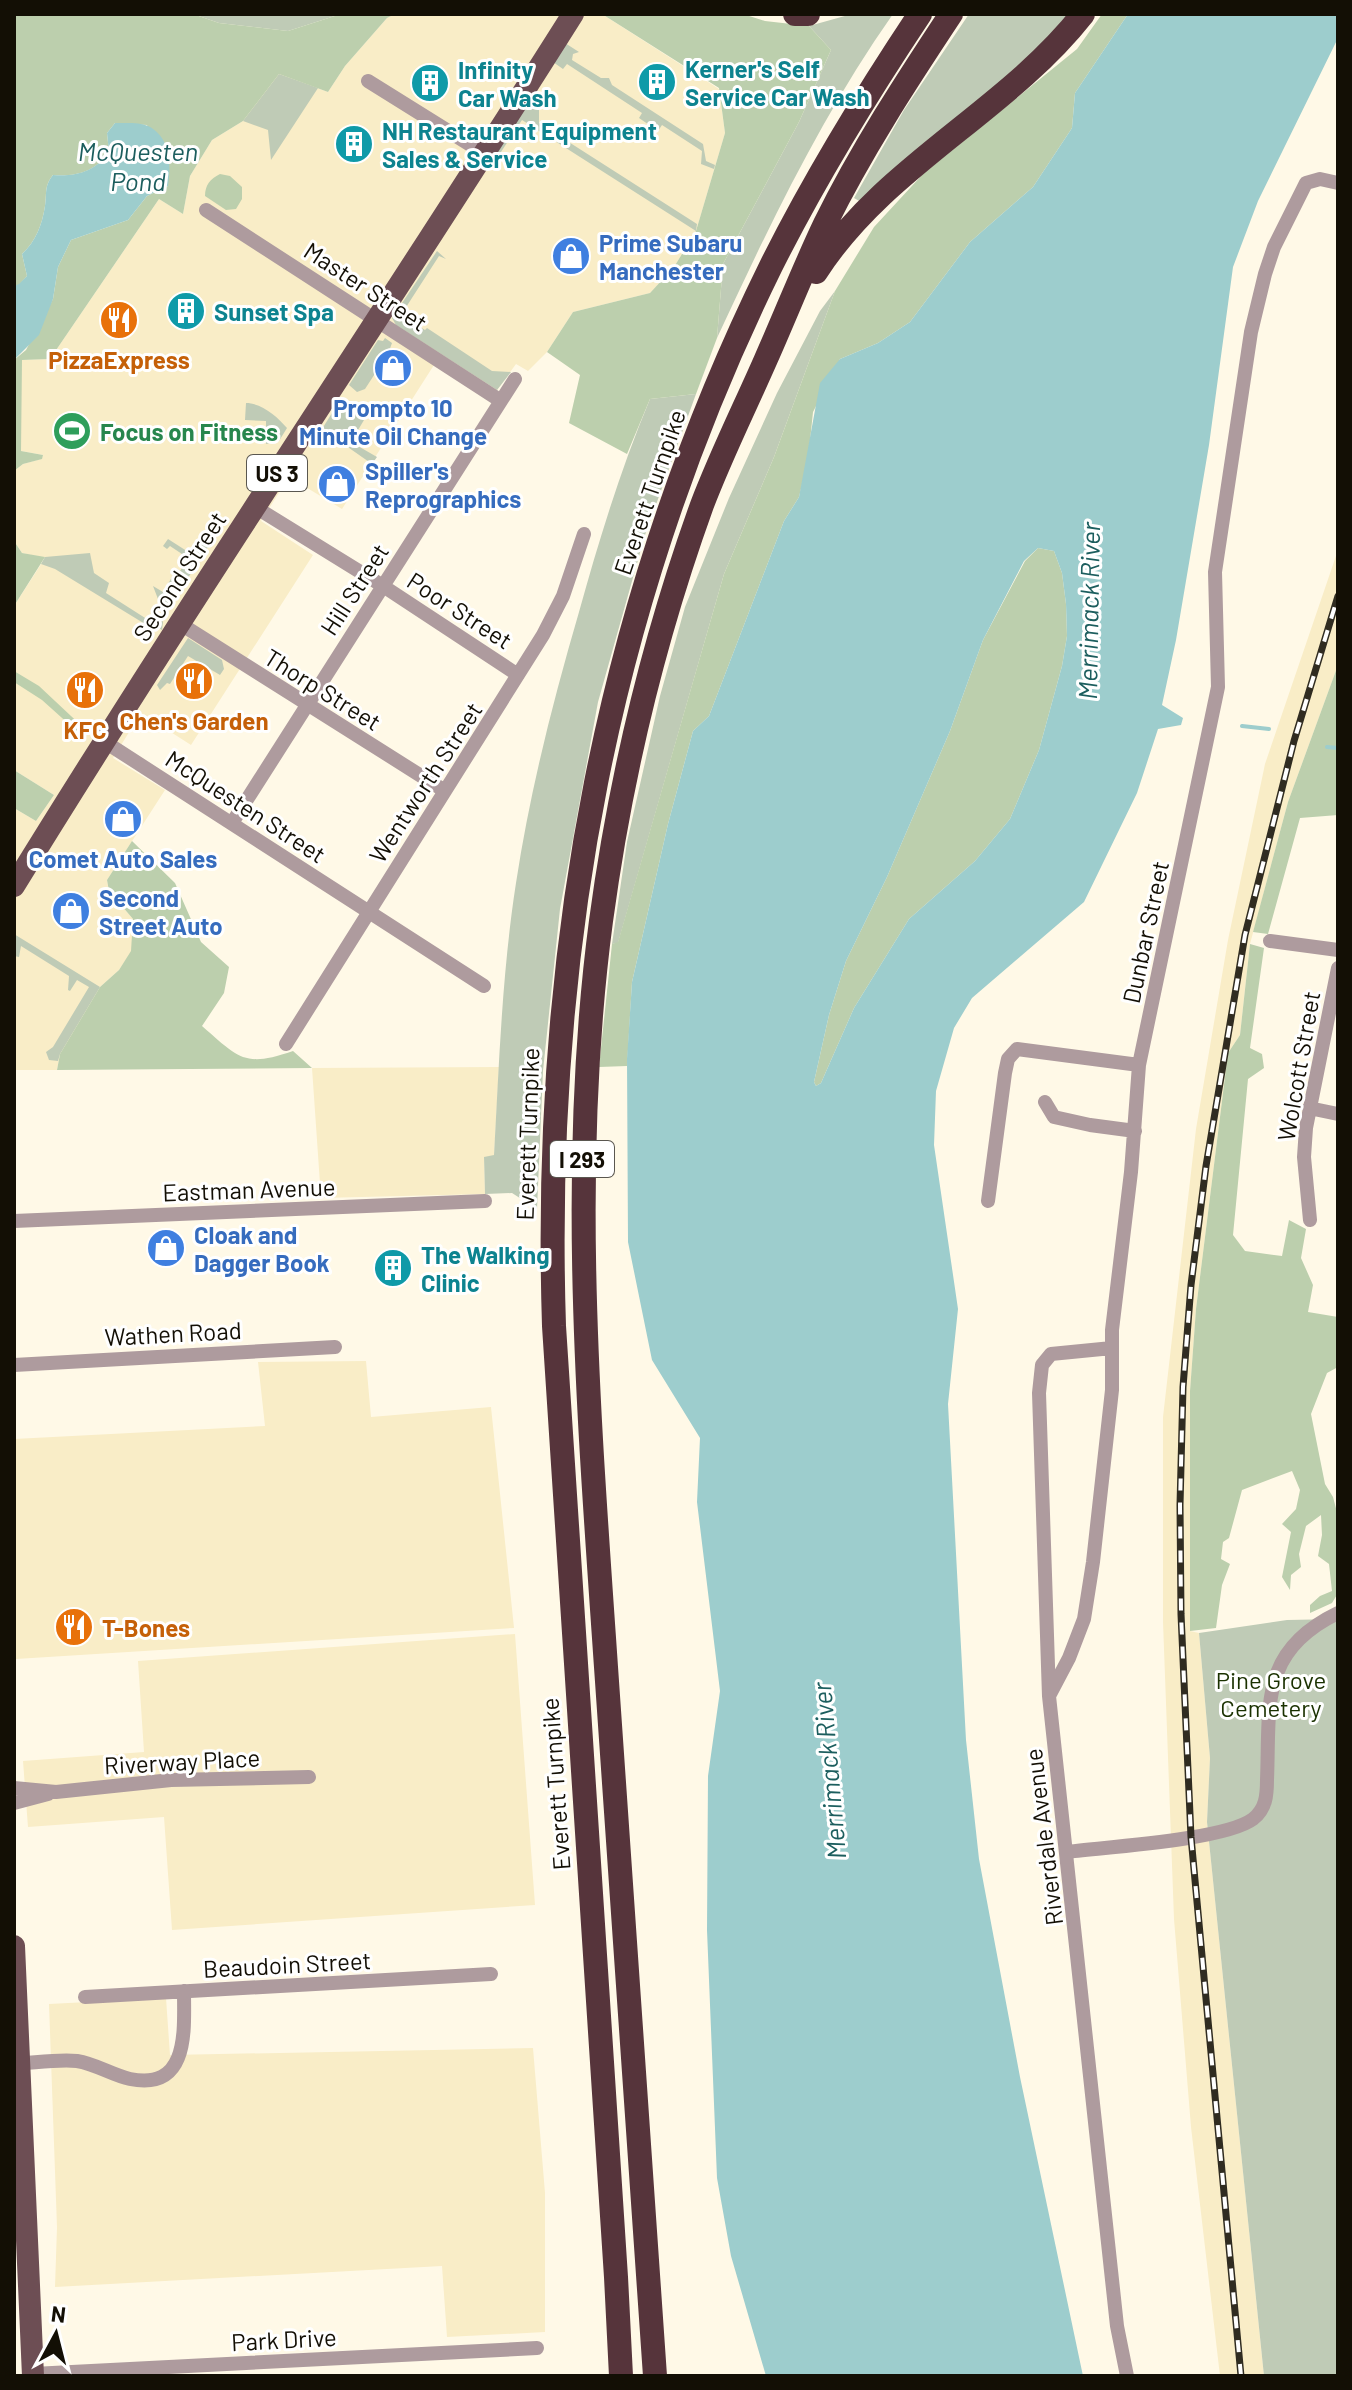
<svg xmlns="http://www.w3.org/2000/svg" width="1352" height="2390" viewBox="0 0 1352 2390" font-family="Barlow,sans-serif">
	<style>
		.built { fill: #f9edc7 }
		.green { fill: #bfcbb6 }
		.forest { fill: #bccfad }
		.water { fill: #9dcdcd; fill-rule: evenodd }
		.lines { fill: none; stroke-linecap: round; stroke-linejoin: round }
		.stream { stroke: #9dcdcd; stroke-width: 4 }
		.minor { stroke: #ae9b9e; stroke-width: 14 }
		.primary { stroke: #6d4e54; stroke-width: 22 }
		.motorway { stroke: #56343b; stroke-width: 24 }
		.rail-casing { stroke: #302c21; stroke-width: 7 }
		.rail { stroke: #fff; stroke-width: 4; stroke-dasharray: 12; stroke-linecap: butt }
		.labels { text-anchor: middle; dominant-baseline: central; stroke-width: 6; stroke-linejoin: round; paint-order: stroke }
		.shield { fill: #fff; stroke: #5a5750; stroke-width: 2 }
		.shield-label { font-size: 22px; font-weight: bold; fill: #130f05 }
		.culture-label { font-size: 24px; font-weight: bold; fill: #0d838f; stroke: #fff; text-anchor: start }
		.shop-label { font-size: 24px; font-weight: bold; fill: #366cbe; stroke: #fff; text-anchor: start }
		.street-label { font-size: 24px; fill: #130f05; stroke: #fff }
		.food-label { font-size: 24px; font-weight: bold; fill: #c56008; stroke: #fff }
		.leisure-label { font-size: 24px; font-weight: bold; fill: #27864d; stroke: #fff; text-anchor: start }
		.park-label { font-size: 24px; fill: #1a3100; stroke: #fff }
		.water-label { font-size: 26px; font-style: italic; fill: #1c5e5e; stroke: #fff }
	</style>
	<rect width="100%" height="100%" fill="#fff9e7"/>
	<path class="built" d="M395,14H602L719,89L725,133L696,231L674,267L650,293L573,312L547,352L528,371L516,364L497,390L441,354L342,509L289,477L261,521L313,555L191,745L141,713L113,758L165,790L107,880L109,891L133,919L132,951L119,970L100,987L60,1054L57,1070H14V808L36,821L54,795L14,770V606L45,558L22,553L14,541V471L23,464L41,459L43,455L21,451V360L50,359L159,199L183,214L190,176L212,140L243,121L279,74L328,92L345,66L387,18Z
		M1338,550V665L1288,802L1250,944L1240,1035L1228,1053L1196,1309L1190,1391V1631L1199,1633L1210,1758L1207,1822L1264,2376H1220L1191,2127L1174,1919L1163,1622V1417L1196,1129L1228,940L1265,764Z
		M499,1067L494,1156L484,1158L485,1194L321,1198L312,1068Z
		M366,1361L371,1417L491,1407L514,1628L16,1659L14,1439L265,1426L258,1362Z
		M515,1634L535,1905L172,1930L164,1817L28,1827L23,1761L144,1752L138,1661Z
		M166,1998L170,2055L533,2048L545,2193V2332L447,2337L442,2266L55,2287L57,2227L49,2004Z"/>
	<path class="green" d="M193,14H341L288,31L219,23Z
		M852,14H893C822,115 769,226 717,338L723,264L799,122L831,50L809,26Z
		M969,14H1070L1058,33L861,202L854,198L904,110Z
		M565,43L579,52L573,54L572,60L601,78H609L612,85L703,144L706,161L715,165L714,169L701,164L702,151L662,125L658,131L639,118L642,113L567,64L563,69L553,62Z
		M279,74L318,88L271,160L268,130L243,121Z
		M526,103L539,110V123L697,224L696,231L522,120L499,155L496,154Z
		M437,251L446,259L439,256L401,315L425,330L427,328L492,371L511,372L497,390L396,325L392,318Z
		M835,291L774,457L724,574L618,943L612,944L627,842L660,696L685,607L729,498L777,393L820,311Z
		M385,338L392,343L388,354L384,352L375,366L378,369L365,389L357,392L349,385L378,340L383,341Z
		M696,394L645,535L598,702L560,909L543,1071L537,1209L512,1193L485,1194L484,1157L494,1155C499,1065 502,973 516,883C530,791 553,701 579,612C599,540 621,468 650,399Z
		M246,403C261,403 277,416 287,428L279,441L266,444V421L245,420Z
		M342,403L364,420L351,442L377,457L372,464L322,429L337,405Z
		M208,535L213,539L170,606L158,599L153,586L163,592L177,569L180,571L188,558L170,546L167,549L163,546L168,539L193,555Z
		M90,553L94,573L109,583L106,593L153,623L156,613L163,622L162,630L157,627L152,634L145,624L55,569L41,564L45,557Z
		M188,638L222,660L224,669L220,675L188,656L170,684L167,683L160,690L157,685Z
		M14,934L100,987L60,1054L58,1061L49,1060L46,1052L53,1047L89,987L77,980L70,991L68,990L69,976L21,946L19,957L14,956Z
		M1338,1619V2376H1264L1207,1822L1210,1758L1199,1633L1287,1620Z"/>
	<path class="forest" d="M14,14H193L219,23L288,31L341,14H395L387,18L345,66L328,92L279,74L243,121L212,140L190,176L183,214L159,199L50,359L22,360L21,451L43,455L42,459L23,464L14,471V360L26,350L53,299L58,267L71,240L128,220L147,196L168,186L147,125L115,123L107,133L109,152C96,171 77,177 53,175C44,186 47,193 45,206C42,225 36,241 22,254L27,276L19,285L14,286Z
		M602,14H743L765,21L809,26L831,50L799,122L723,264L717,338L696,394L650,399L627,454L569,423L580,375L547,352L573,312L650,293L674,267L696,231L725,133L719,88Z
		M1102,14H1128L1075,93L1072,128L1033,187L970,242L910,322L878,343L840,359L813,412L808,460L799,497L784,521L709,716L693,731L668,824L632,982L627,1066L599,1067L612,944L618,942L724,574L774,457L835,291L874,227L923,174L1077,49Z
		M220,174L230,176L242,187V199L236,209L226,210L205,196C205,185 210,179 220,174Z
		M14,541L22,553L45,557L14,606Z
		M1038,548L1054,551L1062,573L1066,604L1067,636L1062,666L1039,750L1010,819L975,861L909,919L854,1008L821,1083L816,1086L814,1082L829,1015L846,961L887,877L950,731L983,640L1025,561Z
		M1338,665V815L1300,818L1268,934L1253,932L1288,802Z
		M14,671L39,686L87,731L81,735L42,700L14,682Z
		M14,770L54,795L36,821L14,808Z
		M132,841L175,883L201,942L229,967L224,993L202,1026C239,1058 244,1068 293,1051L312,1068L57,1070L60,1054L100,987L119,970L131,951L133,919L109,891L107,880Z
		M1250,944L1264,948L1250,1048L1262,1054L1264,1068L1248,1079L1233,1235L1245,1251L1282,1256L1289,1220L1306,1229L1301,1258L1313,1285L1308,1312L1338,1317V1367L1327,1373L1311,1414L1325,1484L1333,1497L1338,1516V1593L1332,1603L1310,1613V1605L1320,1596L1332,1591L1329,1564L1318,1556L1322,1535L1321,1515L1306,1526L1299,1554L1301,1567L1291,1575L1290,1590L1282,1577L1291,1532L1282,1524L1296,1509L1300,1490L1292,1471L1242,1490L1229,1538L1223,1542L1221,1559L1230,1564L1222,1585L1216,1628L1190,1631V1391L1196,1309L1228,1053L1240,1035Z"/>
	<path class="water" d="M1128,14H1338V38L1258,201L1233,267L1209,445L1176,640L1162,705L1183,718L1181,725L1158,729L1137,793L1084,902L972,998L954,1028L936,1091L934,1145L958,1309L948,1404L966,1740L979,1859L1020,2077L1083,2376H766L731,2256L717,2178L707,1930L708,1776L720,1691L697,1502L700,1438L652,1360L628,1242L627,1059L632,982L668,824L693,731L709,716L784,521L799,497L820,383L840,359L878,343L910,322L970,242L1033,187L1072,128L1075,93ZM1038,548L1054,551L1062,573L1066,604L1067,636L1062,666L1039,750L1010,819L975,861L909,919L854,1008L821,1083L816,1086L814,1082L829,1015L846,961L887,877L950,731L983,640L1024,561Z
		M115,123C125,123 140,122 148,126C171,137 171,165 168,186L147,196L128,220L71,240L58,267L53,299L39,335L14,360V286L19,284L27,276L22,254C36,241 42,225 45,206C47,193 44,186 53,175C76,177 96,171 109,152L107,133Z"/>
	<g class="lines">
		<path class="stream" d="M1242,726L1269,729
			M1327,747L1338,748"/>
		<path class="minor" d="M368,81L485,154
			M206,210L501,401
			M255,507L383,586L518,675
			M179,623L445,791
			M105,742L484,986
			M232,823L515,379
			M1270,941L1338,950
			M286,1044L543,635L563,596L584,534
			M1045,1102L1054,1117L1090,1125L1135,1131
			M1309,1108L1338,1114
			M988,1201L1005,1073L1008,1059L1017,1049L1139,1065
			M1310,1220L1304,1157L1306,1128L1338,968
			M14,1221L485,1201
			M1112,1348L1051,1354L1042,1365L1039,1393L1049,1696L1117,2326L1127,2376
			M14,1365L335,1347
			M1049,1696L1069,1658L1084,1619L1093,1562L1112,1390V1330L1131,1172L1139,1065L1218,687L1215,572L1251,332L1265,274L1274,247L1306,183L1320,179L1338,183
			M14,1788L56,1792L171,1780L309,1777
			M14,1803L48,1794
			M1066,1852C1106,1847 1225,1840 1253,1819C1266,1809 1267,1795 1267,1780C1270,1705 1259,1651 1338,1613
			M85,1997L491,1974
			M14,2064C35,2063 57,2059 77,2061C96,2064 112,2075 130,2079C190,2091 184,2029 184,1991
			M33,2374L537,2348"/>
		<path class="primary" d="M14,886C195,592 389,306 573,14
			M14,1946L33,2376"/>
		<path class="motorway" d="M795,14H808
			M816,272C884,166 1006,112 1083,14
			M621,2376L616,2277L554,1326C542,954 606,601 771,266C815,178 866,95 920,14
			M655,2376C638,2140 623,1903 606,1667C589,1418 568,1169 601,921C620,780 654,638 702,505C721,455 745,407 766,359C786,314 804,268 825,224C861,151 906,82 951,14"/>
		<defs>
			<path id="rail" d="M1241,2376L1191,1837L1181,1614L1180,1505L1183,1387L1191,1285L1206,1166L1245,935L1294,741L1338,596"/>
		</defs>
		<use href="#rail" class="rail-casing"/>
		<use href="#rail" class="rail"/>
	</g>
	<defs>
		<symbol id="building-disc" viewBox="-11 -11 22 22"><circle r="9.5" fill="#0f9aa8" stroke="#fff"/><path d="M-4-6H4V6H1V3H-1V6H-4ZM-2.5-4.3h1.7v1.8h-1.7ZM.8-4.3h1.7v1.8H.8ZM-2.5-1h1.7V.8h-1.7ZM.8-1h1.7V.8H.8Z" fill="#fff"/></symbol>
		<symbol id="shop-disc" viewBox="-11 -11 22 22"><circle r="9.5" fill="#3f7fe0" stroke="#fff"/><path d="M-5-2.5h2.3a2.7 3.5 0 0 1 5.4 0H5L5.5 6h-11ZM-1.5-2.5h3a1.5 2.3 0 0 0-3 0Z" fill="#fff"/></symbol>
		<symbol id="restaurant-disc" viewBox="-11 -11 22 22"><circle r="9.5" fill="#e8710a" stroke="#fff"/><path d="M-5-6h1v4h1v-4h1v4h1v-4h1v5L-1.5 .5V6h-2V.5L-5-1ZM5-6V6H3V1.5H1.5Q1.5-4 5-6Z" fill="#fff"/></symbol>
		<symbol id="stadium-disc" viewBox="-11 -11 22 22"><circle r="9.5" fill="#2e9e5b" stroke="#fff"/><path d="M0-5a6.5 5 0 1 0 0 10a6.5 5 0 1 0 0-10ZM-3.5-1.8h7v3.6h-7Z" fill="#fff"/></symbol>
	</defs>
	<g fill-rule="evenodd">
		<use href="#building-disc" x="635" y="60" width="44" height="44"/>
		<use href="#building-disc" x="408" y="61" width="44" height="44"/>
		<use href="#building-disc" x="332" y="122" width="44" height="44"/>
		<use href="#shop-disc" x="549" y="234" width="44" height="44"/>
		<use href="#building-disc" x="164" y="289" width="44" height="44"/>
		<use href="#restaurant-disc" x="97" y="298" width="44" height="44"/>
		<use href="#shop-disc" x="371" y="346" width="44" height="44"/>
		<use href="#stadium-disc" x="50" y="409" width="44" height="44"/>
		<use href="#shop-disc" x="315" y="462" width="44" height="44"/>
		<use href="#restaurant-disc" x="172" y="659" width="44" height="44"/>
		<use href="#restaurant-disc" x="63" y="668" width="44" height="44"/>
		<use href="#shop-disc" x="101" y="797" width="44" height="44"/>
		<use href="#shop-disc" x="49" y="889" width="44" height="44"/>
		<use href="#shop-disc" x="144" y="1226" width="44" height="44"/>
		<use href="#building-disc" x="371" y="1246" width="44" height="44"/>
		<use href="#restaurant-disc" x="52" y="1605" width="44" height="44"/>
	</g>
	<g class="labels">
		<g class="shield">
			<rect x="247" y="455" width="60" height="36" rx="6"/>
			<rect x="550" y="1141" width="64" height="36" rx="6"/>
		</g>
		<g class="shield-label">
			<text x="277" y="473">US 3</text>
			<text x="582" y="1159">I 293</text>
		</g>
		<g class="culture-label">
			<text x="685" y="68">Kerner's Self<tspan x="685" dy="28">Service Car Wash</tspan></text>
			<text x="458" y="69">Infinity<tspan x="458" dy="28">Car Wash</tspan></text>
			<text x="382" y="130">NH Restaurant Equipment<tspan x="382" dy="28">Sales &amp; Service</tspan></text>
			<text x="214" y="311">Sunset Spa</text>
			<text x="421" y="1254">The Walking<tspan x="421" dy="28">Clinic</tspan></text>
		</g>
		<g class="shop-label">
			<text x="599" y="242">Prime Subaru<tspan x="599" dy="28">Manchester</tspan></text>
			<text x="393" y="407" text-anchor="middle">Prompto 10<tspan x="393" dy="28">Minute Oil Change</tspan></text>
			<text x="365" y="470">Spiller's<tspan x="365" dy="28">Reprographics</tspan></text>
			<text x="123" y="858" text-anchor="middle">Comet Auto Sales</text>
			<text x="99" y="897">Second<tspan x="99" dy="28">Street Auto</tspan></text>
			<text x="194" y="1234">Cloak and<tspan x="194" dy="28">Dagger Book</tspan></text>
		</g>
		<g class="street-label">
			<text transform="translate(366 286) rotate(33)">Master Street</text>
			<text transform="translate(649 492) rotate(-71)">Everett Turnpike</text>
			<text transform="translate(179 576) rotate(-57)">Second Street</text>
			<text transform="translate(354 589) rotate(-57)">Hill Street</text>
			<text transform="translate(460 610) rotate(33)">Poor Street</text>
			<text transform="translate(323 689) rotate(32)">Thorp Street</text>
			<text transform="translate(425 782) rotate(-57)">Wentworth Street</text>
			<text transform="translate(246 806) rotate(33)">McQuesten Street</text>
			<text transform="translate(1145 932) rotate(-78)">Dunbar Street</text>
			<text transform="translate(1298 1066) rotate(-80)">Wolcott Street</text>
			<text transform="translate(527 1134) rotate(-88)">Everett Turnpike</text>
			<text transform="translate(249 1189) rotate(-2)">Eastman Avenue</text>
			<text transform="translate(173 1333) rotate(-3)">Wathen Road</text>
			<text transform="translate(182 1761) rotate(-3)">Riverway Place</text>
			<text transform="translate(555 1784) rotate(-94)">Everett Turnpike</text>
			<text transform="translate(1043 1837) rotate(-97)">Riverdale Avenue</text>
			<text transform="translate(287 1964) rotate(-3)">Beaudoin Street</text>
			<text transform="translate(284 2339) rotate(-3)">Park Drive</text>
		</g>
		<g class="food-label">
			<text x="119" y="359">PizzaExpress</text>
			<text x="194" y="720">Chen's Garden</text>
			<text x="85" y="729">KFC</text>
			<text x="102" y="1627" text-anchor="start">T-Bones</text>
		</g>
		<g class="leisure-label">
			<text x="100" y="431">Focus on Fitness</text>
		</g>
		<g class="park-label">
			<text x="1271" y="1679">Pine Grove<tspan x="1271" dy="28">Cemetery</tspan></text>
		</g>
		<g class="water-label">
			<text x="138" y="150">McQuesten<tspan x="138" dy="30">Pond</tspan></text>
			<text transform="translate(1088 611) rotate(-89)">Merrimack River</text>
			<text transform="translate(828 1771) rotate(-95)">Merrimack River</text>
		</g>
	</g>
	<rect width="1352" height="2390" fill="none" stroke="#130f05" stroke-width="32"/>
	<g transform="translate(56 2334) rotate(7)" stroke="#ffffff" stroke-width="6" paint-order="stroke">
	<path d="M0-6L14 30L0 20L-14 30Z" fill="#130f05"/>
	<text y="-12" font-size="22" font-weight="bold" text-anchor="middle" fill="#130f05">N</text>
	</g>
</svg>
